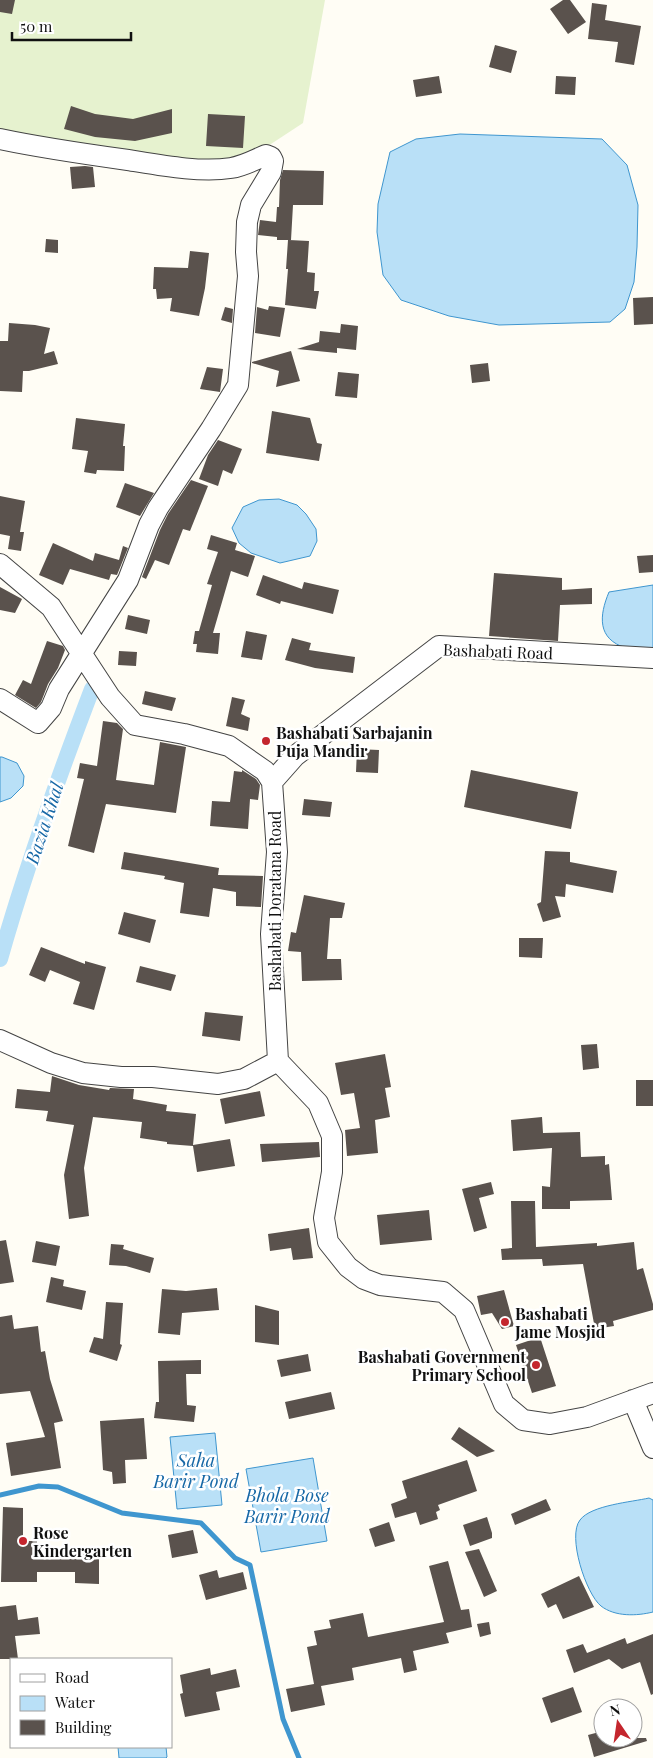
<svg xmlns="http://www.w3.org/2000/svg" width="653" height="1758" viewBox="0 0 653 1758" font-family="'Playfair Display',serif">
  <rect width="100%" height="100%" fill="#fffdf5"/>
  <path fill="#e6f2cf" d="M0 0H325L303 123 271 144 236 158 204 161 0 136Z"/>
  <path fill="#b9e0f7" stroke="#3f96cf" d="M460 134 602 139 627 165 638 205 637 247 634 282 625 309 610 322 499 325 449 316 401 300 383 275 377 232 378 204 390 152 416 139Z
    M279 499 297 505 306 514 316 529 317 541 310 556 280 563 251 553 239 543 232 528 243 507 259 500Z
    M653 585V653C643 653 636 651 626 648 597 639 599 616 609 592Z
    M0 757H2L17 763 24 776 23 786 11 798 0 802Z
    M215 1433 222 1505 177 1509 170 1437Z
    M313 1458 327 1541 261 1552 246 1469Z
    M649 1498 653 1500V1612C637 1616 615 1617 601 1606 586 1594 567 1536 580 1520 591 1505 632 1502 649 1498Z
    M118 1747H166L167 1757 166 1758H119Z"/>
  <g fill="none" stroke-linecap="round" stroke-linejoin="round">
    <path stroke="#3f96cf" stroke-width="5" d="M0 1495 39 1486 58 1487 122 1513 201 1523 235 1558 250 1565 283 1719 299 1758"/>
    <path stroke="#b9e0f7" stroke-width="16" d="M0 959C26 867 58 778 92 689"/>
  </g>
  <path fill="#5a524d" d="M0 0H15L12 14 0 12Z
    M563 0H570L586 22 568 34 550 9Z
    M592 3 607 5 605 20 641 26 634 65 615 62 618 42 588 39Z
    M495 45 517 51 511 73 489 67Z
    M439 76 442 93 416 97 413 80Z
    M556 76 576 77 575 95 555 94Z
    M71 106 95 114 133 119 172 109V133L135 141 95 137 64 129Z
    M208 114 245 116 243 148 206 146Z
    M85 166 93 167 95 187 72 189 70 167Z
    M283 170 324 171 323 205H293L291 240H289L309 241 307 272 315 273 314 291H319L316 309 285 305 288 269H286L288 240H277V237L258 235 260 220 276 222 277 207H279L280 180Z
    M46 239 58 240V253L45 252Z
    M190 251 209 253 205 288 199 316 170 311 172 298 157 299 156 289H153L154 267 188 268Z
    M653 297V324L634 325 633 298Z
    M269 306 285 308 280 337 255 333 257 307 268 310Z
    M225 307 233 309 232 323 221 320Z
    M9 323 35 325 50 328 44 354 54 351 58 364 29 371H23L22 392 0 391V341H8Z
    M341 324 358 326 356 350 337 348V353L297 349 319 342 320 331 340 333Z
    M291 351 300 381 276 387 279 371 252 363V362Z
    M488 363 490 381 472 383 470 365Z
    M207 367 223 369 220 392 200 389Z
    M338 372 359 374 357 398 335 396Z
    M272 411 310 418 317 443 322 444 319 461 266 453Z
    M76 418 125 424 123 446H125L124 471 97 470 96 474 84 472 88 451 72 449Z
    M218 440 242 449 232 474 223 470 218 486 199 479 208 455Z
    M191 480 208 486 190 531 183 529 169 565 155 560 146 579 142 577 160 530 168 514Z
    M125 483 154 493 140 516 116 507Z
    M0 496 25 501 20 532H24L21 551 8 549 10 536 0 534Z
    M211 535 237 543 235 550 255 556 248 577 231 571 213 633H220L218 654 196 652 197 644H193L195 631H199L212 585 207 584 218 552 207 549Z
    M53 543 93 561 95 553 119 560 123 546 128 548 117 575 111 574 109 580 70 569 63 585 39 575Z
    M653 555V572L639 573 637 556Z
    M494 573 562 578V590L592 588V604L560 605 558 641 489 636Z
    M263 575 302 589 304 582 339 590 333 614 281 601 280 604 256 595Z
    M0 587 22 599 15 613 0 610Z
    M128 615 150 620 147 634 125 629Z
    M246 631 267 635 262 660 241 657Z
    M292 638 311 643 309 650 355 657 353 673 315 668 285 660Z
    M47 641 63 646 65 650 58 668 48 684 41 702 36 708 15 695 23 680 31 684Z
    M119 651 137 652 136 666 118 665Z
    M145 691 176 698 172 711 142 704Z
    M232 697 245 700 241 714 250 718 248 731 226 726Z
    M103 721 117 723 123 729 116 780 154 785 160 742 186 747 176 813 106 804 94 853 68 846 84 779 77 778 80 763 97 766Z
    M357 749 379 750 378 773 356 772Z
    M242 770 256 779 260 785 258 800 250 799 248 829 210 826 212 801 230 802 234 771 242 772Z
    M471 770 578 792 571 829 464 807Z
    M304 799 332 802 330 817 302 815Z
    M545 851 570 852V862L617 871 613 893 566 884 565 897 555 896 561 917 543 922 537 904 541 902Z
    M124 852 219 868 218 875 263 876 261 907 236 906V892L213 888 209 917 180 913 184 883 164 879 165 876 121 869Z
    M304 895 345 903 342 918H330L327 959H341L342 980 302 981 301 952 288 951 291 932 296 933Z
    M124 912 156 920 150 943 118 934Z
    M519 938H543L542 958 519 957Z
    M41 947 85 964V961L106 967 94 1010 73 1004 80 982 50 970 45 982 29 975Z
    M140 966 176 975 171 991 136 982Z
    M205 1012 243 1016 240 1041 202 1036Z
    M597 1044 599 1068 583 1070 581 1045Z
    M385 1054 391 1087 385 1088 390 1117 375 1120 378 1153 347 1156 345 1130 360 1128 354 1093 341 1095 335 1063Z
    M52 1076 79 1085 109 1090 110 1088 134 1089 133 1099 167 1105 166 1111 196 1114 193 1145 230 1139 235 1166 197 1172 193 1146 167 1144V1142L140 1138 142 1122 93 1117 84 1168 89 1216 69 1219 64 1175 74 1125 46 1121 48 1111 15 1108 17 1089 50 1092Z
    M636 1080H653V1106H636Z
    M260 1091 265 1116 225 1124 220 1099Z
    M542 1117 543 1133 580 1132 581 1157 605 1156V1165L609 1164 612 1200 570 1201V1209H542V1186L550 1187 552 1148 513 1151 511 1120Z
    M319 1142 320 1157 262 1162 260 1144Z
    M491 1182 494 1194 479 1198 487 1228 474 1232 462 1189Z
    M511 1201H535L536 1247 597 1243V1246L634 1242 637 1270 643 1268 653 1304V1310L613 1321 614 1326 595 1329 583 1264 543 1266 542 1259 502 1260 501 1249 512 1248Z
    M429 1210 432 1240 380 1245 377 1215Z
    M309 1228 313 1258 293 1260 291 1248 270 1251 268 1234Z
    M6 1240 14 1282 0 1284V1241Z
    M36 1241 60 1246 56 1266 32 1262Z
    M111 1244 124 1245 123 1249 154 1258 150 1273 126 1266 109 1265Z
    M51 1277 64 1280 63 1286 86 1291 82 1310 46 1302Z
    M217 1288 219 1310 182 1313 180 1335 158 1333 162 1289 186 1291Z
    M504 1290 514 1326 502 1329 492 1313 481 1315 477 1296Z
    M106 1302 123 1303 120 1344 122 1345 117 1361 89 1352 94 1337 103 1339 105 1315H107H105Z
    M255 1305 279 1311V1345L255 1342Z
    M12 1315 14 1329 38 1326 41 1352 45 1351 50 1379 63 1421 54 1423 61 1468 11 1476 6 1443 45 1437 30 1391 0 1394V1317Z
    M540 1337 556 1386 532 1393 516 1345Z
    M308 1354 311 1371 281 1377 277 1360Z
    M201 1360V1374H186L187 1405 196 1406 194 1422 154 1418 156 1402H159L158 1361Z
    M331 1392 335 1409 289 1419 285 1402Z
    M144 1418 147 1459 125 1460 126 1483 113 1484 112 1472 103 1470 100 1421Z
    M459 1427 495 1451 477 1457 451 1439Z
    M467 1460 477 1491 438 1505 440 1510 436 1512 438 1519 420 1525 416 1512 395 1518 391 1504 407 1498 402 1481Z
    M546 1499 551 1510 515 1525 511 1514Z
    M3 1507 23 1508V1541H37V1552L99 1551V1584L75 1583V1572H37V1582H1Z
    M487 1517 492 1533V1538L470 1546 463 1525Z
    M389 1522 395 1541 375 1547 369 1529Z
    M193 1530 198 1553 172 1558 168 1535Z
    M479 1549 497 1591 484 1597 465 1552Z
    M448 1561 461 1610 469 1609 472 1627 446 1633 449 1643 413 1651 417 1670 404 1673 401 1658 352 1668 354 1680 321 1686 325 1705 291 1712 286 1689 314 1684 307 1647 317 1645 314 1631 331 1628 329 1620 363 1613 368 1637 444 1622 429 1566Z
    M217 1570 219 1578 243 1572 247 1589 206 1600 199 1575Z
    M579 1576 594 1607 563 1619 556 1604 548 1608 541 1594Z
    M16 1605 18 1620 38 1617 40 1634 15 1636 18 1659H0V1607Z
    M489 1622 491 1634 480 1637 477 1624Z
    M653 1634V1694L651 1695 640 1662 622 1669 609 1659 574 1673 566 1650 583 1644 587 1653 625 1638 627 1644Z
    M210 1668 211 1675 236 1669 240 1687 216 1692 220 1710 185 1717 180 1694 183 1693 180 1675Z
    M573 1687 582 1712 551 1723 542 1698Z
    M603 1731V1738H646L647 1741 594 1757 588 1735Z"/>
  <g fill="none" stroke-linecap="round" stroke-linejoin="round">
    <g stroke="#444" stroke-width="22">
      <path id="minor" d="M0 139C42 148 85 154 128 160 159 165 200 173 231 168 244 166 254 160 266 155L271 157 273 161 271 172 251 205 247 222 246 252 248 276 238 385 211 429 158 508 149 525 128 580 59 689 51 708 38 723 0 699
        M0 564 51 607 110 697 135 725 184 734 229 746 265 771 272 782 277 852 271 934 278 1061
        M272 782 295 756 439 646 653 658
        M0 1040 51 1063 83 1073 121 1077H153L218 1084 244 1079 278 1061
        M278 1061 318 1103 332 1136V1172L324 1218 328 1242 348 1267 364 1279 380 1285 443 1292 464 1310 504 1404 523 1420 550 1424 587 1417 653 1393
        M633 1400 653 1448"/>
    </g>
    <use href="#minor" stroke="#fff" stroke-width="20"/>
  </g>
  <g fill="#c4262e" stroke="#fff" stroke-width="2">
    <circle cx="266" cy="741" r="5"/>
    <circle cx="505" cy="1322" r="5"/>
    <circle cx="536" cy="1365" r="5"/>
    <circle cx="23" cy="1541" r="5"/>
  </g>
  <g text-anchor="middle" dominant-baseline="central" stroke-width="5" stroke-linejoin="round" paint-order="stroke">
    <g font-size="16" fill="#111" stroke="#fff">
      <text transform="translate(498 651) rotate(2)">Bashabati Road</text>
      <text transform="translate(274 901) rotate(-90)">Bashabati Doratana Road</text>
    </g>
    <g font-size="16" font-weight="bold" fill="#111" stroke="#fff" text-anchor="start">
      <text x="276" y="732">Bashabati Sarbajanin<tspan x="276" dy="18">Puja Mandir</tspan></text>
      <text x="515" y="1313">Bashabati<tspan x="515" dy="18">Jame Mosjid</tspan></text>
      <text x="526" y="1356" text-anchor="end">Bashabati Government<tspan x="526" dy="18">Primary School</tspan></text>
      <text x="33" y="1532">Rose<tspan x="33" dy="18">Kindergarten</tspan></text>
    </g>
    <g font-size="18" font-style="italic" fill="#1768a6" stroke="#fff">
      <text transform="translate(44 823) rotate(-72)">Bazia Khal</text>
      <text x="196" y="1460">Saha<tspan x="196" dy="21">Barir Pond</tspan></text>
      <text x="287" y="1495">Bhola Bose<tspan x="287" dy="21">Barir Pond</tspan></text>
    </g>
  </g>
  <rect x="10" y="1658" width="162" height="90" fill="#ffffff" stroke="#a0a0a0"/>
  <rect x="20" y="1674" width="25" height="8" fill="#ffffff" stroke="#a0a0a0"/>
  <text x="55" y="1683" font-size="15" fill="#111111">Road</text>
  <rect x="20" y="1696" width="25" height="15" fill="#b9e0f7" stroke="#a0a0a0"/>
  <text x="55" y="1708" font-size="15" fill="#111111">Water</text>
  <rect x="20" y="1720" width="25" height="15" fill="#5a524d" stroke="#a0a0a0"/>
  <text x="55" y="1733" font-size="15" fill="#111111">Building</text>
  <g transform="translate(618 1723) rotate(347)"><circle r="24" fill="#ffffff" stroke="#a0a0a0"/>
  <path d="M0-4L9 19L0 12L-9 19Z" fill="#c4262e"/>
  <text y="-8" font-size="14" font-weight="bold" text-anchor="middle" fill="#111111">N</text>
  </g>
  <path d="M12 32v8h119v-8" fill="none" stroke="#111111" stroke-width="2.5"/>
  <text x="20" y="32" font-size="15" fill="#111111" stroke="#ffffff" stroke-width="4" paint-order="stroke">50 m</text>
</svg>
